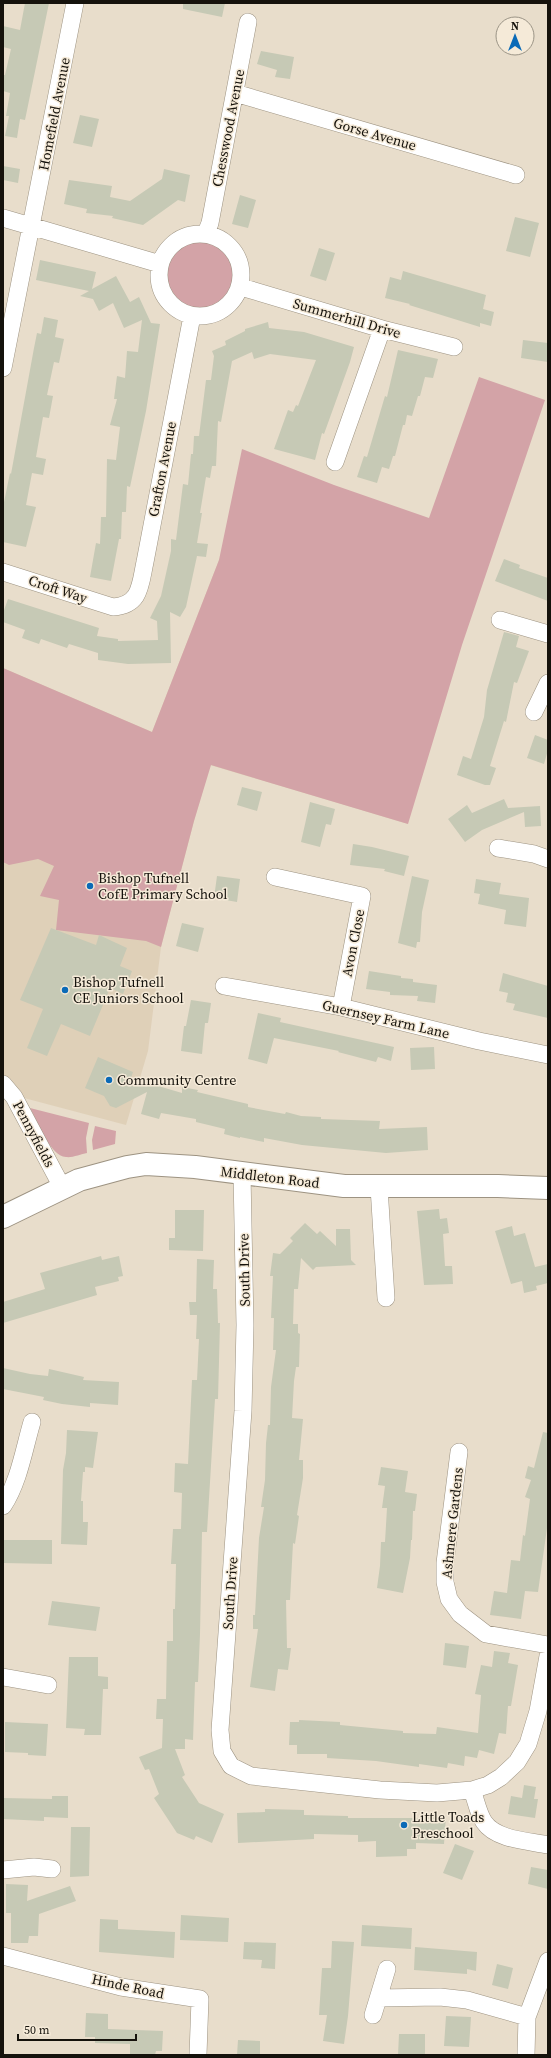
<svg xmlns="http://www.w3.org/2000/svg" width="551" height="2058" viewBox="0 0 551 2058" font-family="'Source Serif 4',serif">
  <rect width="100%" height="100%" fill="#e8ddcb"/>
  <path fill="#dfd0b8" d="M219 560 408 824 210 765 194 821 161 947 148 1051 126 1125 24 1098 12 1081 3 1076V668L152 732Z"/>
  <path fill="#d3a3a7" d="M164 276a36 36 0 1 1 72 0a36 36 0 1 1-72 0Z
    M479 377 545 400 462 645 408 824 211 765 194 821 161 947 146 941 56 930 59 900 40 896 54 866 38 859 9 865 3 862V668L152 732 219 560 242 449 334 485 429 518Z
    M30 1108 89 1123 86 1138 87 1153C81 1154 72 1158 66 1157 50 1156 37 1121 30 1108Z
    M95 1126 116 1131 115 1144 93 1150 92 1140Z"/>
  <path fill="#c6c9b5" d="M25 3H49L25 120 20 119 17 138 5 136 9 116H6L10 93 3 91V75H5L11 49 3 47V26L20 30Z
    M183 3H225L222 17 183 9Z
    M261 51 294 57 290 79 275 77 277 70 257 64Z
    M80 115 99 119 92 147 73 143Z
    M3 166 20 169 18 183 3 180Z
    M164 169 190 175 185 202 178 200 143 225 112 218 113 216 86 213 87 209 64 204 69 180 112 186 110 197 130 201 162 179Z
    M240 195 256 200 248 228 232 224Z
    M515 217 539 223 530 257 506 251Z
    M319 248 335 253 326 281 310 276Z
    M40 260 96 272 92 289 116 276 130 302 139 297 151 323 160 324 146 411 130 487 127 486 126 512H122L121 539H119L111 581 90 577 96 543 100 544 101 517H106L107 459 116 460 120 427 110 425 117 399H114L117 376 125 378 127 351 138 352 142 320 124 328 113 303 99 311 93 299 80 296 89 291 36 280Z
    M403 271 486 295 483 309 494 312 491 326 480 323V327L409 305 410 304 385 298 390 277 401 280Z
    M44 317 58 320 55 337 64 339 59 363 54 362 47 395 53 396 49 418 43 417 36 457 46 459 43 475 32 473 26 505 36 507 26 547 3 542V507L10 473 11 474 34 348 37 333 41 334Z
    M268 322 269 328 304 332 354 347 350 362 324 434 322 433 315 460 274 449 288 410 293 412 296 405 298 406 316 360 270 354 254 359 252 352 232 361 221 422 218 421 216 466H212L210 478 206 477 200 513H202L197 543 208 544 206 557 197 556 186 607 180 617 170 612 171 663 128 664 98 660V653L69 644 67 648 41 639 39 644 22 638 25 630 3 622V613L8 599 99 628 97 636 118 639V641L158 640 157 621 150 618 161 596 171 551V539L176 540 183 484 188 485 191 454H193L194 436H199L206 380H211L214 356 212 351 226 345 225 341 245 331V329Z
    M523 340 548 343V362L521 358Z
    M398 350 438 359 433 378 425 377 420 396H418L412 416 407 415 405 425H403L395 456H393L389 469 382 467 377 483 357 477 364 456 367 457 385 396 387 397Z
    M504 559 520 565 519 568 548 578V601L495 581Z
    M504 632 519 636 516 647 529 651 517 683 514 682 506 722 504 721 490 766 496 768 490 785H485L457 775 463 756 471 759 484 717 487 690Z
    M535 735 548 740V750L544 764 527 758Z
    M242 787 262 792 257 811 237 805Z
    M504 799 508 808 540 806 541 826 525 827 524 812 482 830 465 842 448 819 467 805 472 813Z
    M310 802 335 809 331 825 326 824 320 847 301 842Z
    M353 844 372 847 409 856 404 876 384 871 385 869 350 865Z
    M217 876 240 879 237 902 214 898Z
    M412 876 429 880 422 912 420 942H417L416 948 398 943Z
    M476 879 501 883 499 894 529 898 526 927 504 924 506 910 478 904 480 894 474 893Z
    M182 923 204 928 198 952 176 946Z
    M51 928 96 945 99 935 127 948 120 966 132 971 123 994 110 988 90 1036 61 1024 47 1056 27 1048 43 1009 20 1000Z
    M369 971 401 976V978L413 979V982L437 985 435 1003 417 1001 418 996 390 995V992L366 989Z
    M503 973 548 986V1018L513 1010 515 1004 506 1002 508 993 499 991Z
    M191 1000 211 1003 208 1023H205L202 1054 181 1051 184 1026H186Z
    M258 1013 281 1018 280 1022 394 1047 391 1061 378 1057 376 1062 338 1052 339 1051 274 1038 267 1064 248 1059Z
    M434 1047 435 1069 411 1070 410 1048Z
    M98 1057 133 1072 131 1078 182 1093V1087L198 1090 197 1092 248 1104V1107L285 1114 286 1112 301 1116 321 1117V1119L380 1121 379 1129 427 1127 428 1150 386 1153 302 1145 264 1138V1142L240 1137V1138L224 1134 225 1129 196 1122V1119L161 1113 159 1119 141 1114 147 1092 116 1108 110 1106 104 1096 85 1088Z
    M439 1209 440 1219 447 1218 449 1233 443 1234 445 1266H452L453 1284 424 1285 417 1211Z
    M175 1210H204L203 1251 169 1250V1238H175Z
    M305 1223 317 1234 320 1231 336 1246V1229H350L351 1260 356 1265 316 1267 313 1270 301 1258 298 1289H294L293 1324H298V1333L300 1334 299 1367H296L294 1381 292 1418 303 1419 299 1460H303V1478L297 1515 299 1516 295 1544 293 1543 290 1600H286L287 1648H291L288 1670 278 1669 275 1691 250 1687 258 1629H253V1615H255L259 1538 264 1507H261L265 1480 266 1443 268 1425H270L271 1387 276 1350H273L274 1318H271L273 1276H270L273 1253 280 1254 293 1241 290 1238Z
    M512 1226 514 1236 525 1233 535 1267 548 1264V1283L536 1286 537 1290 524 1293 522 1281 511 1284 495 1231Z
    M101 1256 102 1260 119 1256 123 1276 118 1277 119 1281 95 1287 97 1295 3 1323V1302L45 1289 40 1273Z
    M197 1259 214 1260 213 1289H217L218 1323H220L218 1399H215L207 1532H202L200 1634 198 1682H195L193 1740 185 1739V1749H175L185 1775 182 1777 199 1803 224 1814 212 1843 196 1836 194 1840 177 1833 154 1798 159 1794 149 1769 145 1770 139 1757 162 1748 163 1719H156L157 1699H166L167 1641H173V1609H175L176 1564H171L173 1529H181L182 1493 174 1492 175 1463 188 1464 192 1380H197L199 1339H196L197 1315H190L189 1302H196Z
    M3 1368 30 1374 48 1376 49 1369 84 1377 83 1380 119 1382 118 1405 90 1403V1407L62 1404 43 1400 44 1397 3 1389Z
    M67 1430 98 1432 93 1468 85 1467V1472H83L81 1501H83V1522H88L87 1545 61 1544 63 1470 66 1453Z
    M543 1432 548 1433V1521L538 1592 525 1591 521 1619 490 1615 494 1591 507 1593 511 1560 520 1561 523 1535 525 1536 530 1499 525 1497 531 1480 525 1478 528 1466 534 1468Z
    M381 1467 408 1471 405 1492 417 1494 415 1511H413L412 1540H411L410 1558 403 1593 377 1588 380 1566 381 1542H385L387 1508H382L385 1486 378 1485Z
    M3 1540H52V1564L3 1563Z
    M52 1601 100 1607 96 1631 48 1625Z
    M445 1643 469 1646 466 1668 443 1665Z
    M494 1651 510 1653 508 1663 518 1665 511 1706H508L506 1734 499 1733 494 1754 479 1750 477 1758 465 1756 464 1766 448 1763 447 1768 419 1764V1767L376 1761 327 1758V1754H297V1745H289L290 1722H299V1720L340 1722V1725L403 1731V1733L436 1734 437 1727 478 1733 481 1695 475 1694 481 1665 492 1667Z
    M69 1657H98V1676L108 1677V1689H103L101 1735H84L85 1729 66 1728Z
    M5 1722 48 1724 46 1756 28 1755V1753L5 1752Z
    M524 1785 536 1787 534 1799H538L535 1818 508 1814 511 1796 522 1798Z
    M52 1796H68V1818L44 1817V1821L3 1819V1798L52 1799Z
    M265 1809 304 1810V1815L348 1816V1818H428V1815L446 1816 444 1844 416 1843V1849H407V1856L376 1857V1841L358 1842V1835L314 1834V1839L238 1843 237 1813 265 1812Z
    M71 1827H90L89 1876 70 1877Z
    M455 1844 474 1851 462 1880 443 1873Z
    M531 1867 548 1870V1889L528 1884Z
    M6 1884 28 1885 27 1901 70 1886 76 1901 39 1914 38 1936H29L28 1943H11V1913H6Z
    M181 1915 229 1918 228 1942 180 1940Z
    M100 1919 118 1920V1929L175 1932 174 1958 99 1952Z
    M362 1925 412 1928 411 1949 361 1946Z
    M332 1941 354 1942 348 2016 344 2044 323 2041 327 2015H319L322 1968H331Z
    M244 1942 276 1943 275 1969 261 1968 262 1960 243 1959Z
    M415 1947 477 1952 476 1971 467 1969V1974L414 1970Z
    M497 1964 513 1968 508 1989 492 1985Z
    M86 2013 108 2014V2029L163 2031 162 2051H156L155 2055 130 2054V2044L95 2043V2037H85Z
    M446 2016 471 2017 469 2047 444 2046Z
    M399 2034H425V2055H398Z
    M238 2040 260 2041V2055H237Z"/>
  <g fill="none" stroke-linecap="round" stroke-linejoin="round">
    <g stroke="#9d9382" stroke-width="18">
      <path id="minor" d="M235 93 516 175
        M3 218 160 264
        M206 233 210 223 248 22
        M159 275a41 41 0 1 1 82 0a41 41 0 1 1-82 0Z
        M241 287 382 329 454 347
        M3 368 75 3
        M335 462 382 329
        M3 572 113 607C141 605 140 585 145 562L192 316
        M500 620 548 634
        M534 712 548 683
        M498 848 534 854 548 859
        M275 877 362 896 341 1007
        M224 986 341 1007 479 1041 548 1055
        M3 1084 14 1097 62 1187
        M242 1174 245 1325 243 1411 220 1730 222 1751 231 1766 251 1776 380 1790 437 1793 472 1790 488 1785 501 1777 517 1762 528 1744 538 1711 548 1656
        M379 1187 386 1298
        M459 1452 445 1563V1582L449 1599 460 1614 486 1634 548 1645
        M3 1506C19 1482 24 1449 32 1422
        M3 1677 48 1685
        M472 1790C476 1800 478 1813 484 1822 496 1840 529 1841 548 1845
        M3 1870 34 1867 52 1869
        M3 1956 121 1987 200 1999 198 2055
        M379 1998 440 1997 467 2000 527 2017
        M373 2015 387 1969
        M526 2055 527 2017 548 1961"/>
    </g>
    <g stroke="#9d9382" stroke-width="24">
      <path id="secondary" d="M3 1217 79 1180 127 1167 146 1164 195 1167 344 1186H498L548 1188"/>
    </g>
    <use href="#minor" stroke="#fff" stroke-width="17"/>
    <use href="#secondary" stroke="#fff" stroke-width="22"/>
  </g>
  <g fill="#0a6ab7" stroke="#f5ead8" stroke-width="1.5">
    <circle cx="90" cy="886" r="4"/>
    <circle cx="65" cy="990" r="4"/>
    <circle cx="109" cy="1080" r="4"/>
    <circle cx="404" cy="1825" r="4"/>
  </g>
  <g text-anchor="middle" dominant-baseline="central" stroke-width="3" stroke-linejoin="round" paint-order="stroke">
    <g font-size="14" fill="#15120c" stroke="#f5ead8">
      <text transform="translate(54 114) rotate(-79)">Homefield Avenue</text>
      <text transform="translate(228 128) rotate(-79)">Chesswood Avenue</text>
      <text transform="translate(375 134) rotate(16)">Gorse Avenue</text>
      <text transform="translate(347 318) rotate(16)">Summerhill Drive</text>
      <text transform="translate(162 469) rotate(-79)">Grafton Avenue</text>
      <text transform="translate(58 589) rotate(18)">Croft Way</text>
      <text transform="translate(353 943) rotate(-79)">Avon Close</text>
      <text transform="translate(386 1019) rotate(13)">Guernsey Farm Lane</text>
      <text transform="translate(34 1134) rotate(62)">Pennyfields</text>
      <text transform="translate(270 1177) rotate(7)">Middleton Road</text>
      <text transform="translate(244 1270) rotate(-91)">South Drive</text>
      <text transform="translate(452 1523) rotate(-84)">Ashmere Gardens</text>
      <text transform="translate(230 1593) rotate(-86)">South Drive</text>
      <text transform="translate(128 1986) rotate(12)">Hinde Road</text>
    </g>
    <g font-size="14" fill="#15120c" stroke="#f5ead8" text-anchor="start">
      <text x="98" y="878">Bishop Tufnell<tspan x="98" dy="16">CofE Primary School</tspan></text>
      <text x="73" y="982">Bishop Tufnell<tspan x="73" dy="16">CE Juniors School</tspan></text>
      <text x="117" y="1080">Community Centre</text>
      <text x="412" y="1817">Little Toads<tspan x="412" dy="16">Preschool</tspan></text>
    </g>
  </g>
  <rect width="551" height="2058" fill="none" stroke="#15120c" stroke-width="8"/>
  <g transform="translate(515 36)"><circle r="19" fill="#f5ead8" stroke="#9b9486"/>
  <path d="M0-3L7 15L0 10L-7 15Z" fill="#0a6ab7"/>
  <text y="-6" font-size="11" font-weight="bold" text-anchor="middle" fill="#15120c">N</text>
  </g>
  <path d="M18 2034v6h118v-6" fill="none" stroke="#15120c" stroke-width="2"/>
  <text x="24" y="2034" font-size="12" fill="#15120c" stroke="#f5ead8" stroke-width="3" paint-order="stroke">50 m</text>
</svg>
